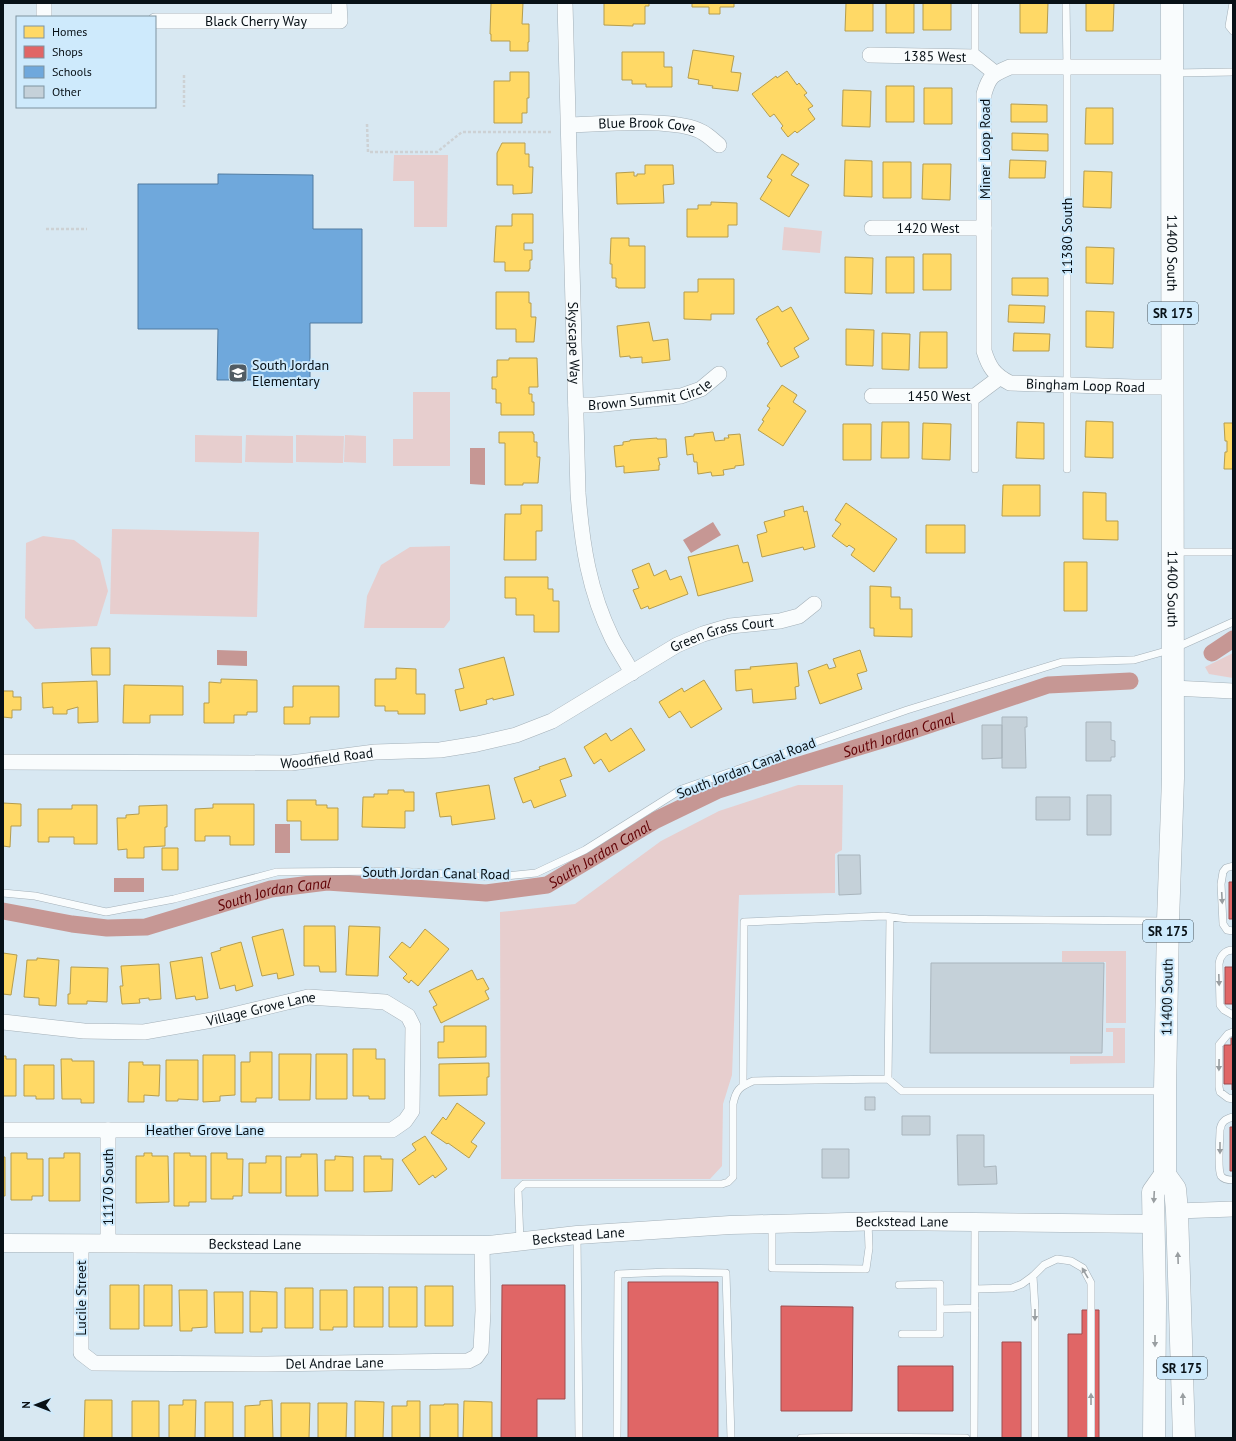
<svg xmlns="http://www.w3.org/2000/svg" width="1236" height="1441" viewBox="0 0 1236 1441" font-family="'PT Sans',sans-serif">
  <rect width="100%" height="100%" fill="#d8e8f2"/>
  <path fill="#e7cece" d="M394 155H448L447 227H414V181H393Z
    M784 227 822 231 820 253 782 250Z
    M413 392H450V466H393V439H413Z
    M195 435 242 436V463L195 462Z
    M246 435 293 436V463L245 462Z
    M296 435 344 436 343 463 296 462Z
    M345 435 366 436V463L344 462Z
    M112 529 259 532 257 617 110 614Z
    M43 536 74 540 100 559 108 591 97 626 35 629 25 618 26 543Z
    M450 546V620L444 628H364L367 596 381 565 410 547Z
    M1233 653V678L1209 674 1205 667Z
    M798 785H843L842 850 835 854V893L739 895 732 1075 723 1104 722 1166 710 1179H501L500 912 575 904 661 841 719 811Z
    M1062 951H1126V1023H1106V962H1062Z
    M1106 1028H1125V1063L1070 1064V1056H1113V1032H1106Z"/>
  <path fill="#c69794" d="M470 448H485V485L470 484Z
    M713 522 721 535 691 553 683 540Z
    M217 650 247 651V666L217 665Z
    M275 824H290V853H275Z
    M114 878H144V892H114Z"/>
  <path fill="#ffd966" stroke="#b59d4e" d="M491 3H523L522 24H529V42H528V51H510V41H491V34H490Z
    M604 3H649V6H645V24H633V26L604 25Z
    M692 3H734V7H720V14H709V7H692Z
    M846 3H873V31H845Z
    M886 3H914V33H886Z
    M923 3H951V30H923Z
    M1020 3H1048L1047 33H1020Z
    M1086 3H1114L1113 31H1086Z
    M693 50 734 56 731 72 741 73 738 91 712 88 713 86 698 84 699 80 688 78Z
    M622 52H664V67H672V87H646V84H632V80H622Z
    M787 71 797 85 799 83 807 93 804 95 813 106 808 109 815 119 797 133 795 131 788 137 781 128 783 126 774 114 770 117 752 94 776 76 777 78Z
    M510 72H529V98H527V113H522V123H494V81H510Z
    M886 86H914V122H886Z
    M924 88H952V124H924Z
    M843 90 871 91 870 127 842 126Z
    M1011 104 1047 105V122H1011Z
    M1086 108H1113V144H1085Z
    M1012 133 1048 134V151L1012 150Z
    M502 143H525V154H529V167H533L532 193 513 194V185H497V153Z
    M782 154 799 164 791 175 809 185 789 217 760 199 772 180 767 177Z
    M845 160 872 161V197L844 196Z
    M1010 160 1046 161 1045 178H1009Z
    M883 162H911V198H883Z
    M923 164H951L950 200 922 199Z
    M645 165H673L674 184 663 185 664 203 617 204 616 173 634 172V176H637V174H645Z
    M1084 171 1112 172 1111 208 1083 207Z
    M711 202 737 203V225H728V237H687V209H698V205H711Z
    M512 214H533V243H524V250H532V260H530V269H529V271H505V262H494L496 226H512Z
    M611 238H629V246H645V288H618V287H616V278H612V264H610Z
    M1086 247 1114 248 1113 284 1086 283Z
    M923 254H951V290H923Z
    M845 257 873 258 872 294 845 293Z
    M886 257H914V293H886Z
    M1012 278H1048V296L1012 295Z
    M698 279H734V314H711V320L684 319V292H698Z
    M496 292H529V303H531V317H536L534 342H516V329H496Z
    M1009 305 1045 306 1044 323 1008 322Z
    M778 306 782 312 791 307 809 339 794 348 799 357 781 367 767 343 769 342 756 319 758 318V317Z
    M1086 311 1114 312 1113 348 1086 347Z
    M649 322 653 341 668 339 670 360 642 363V357L630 358V356L620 357 617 326Z
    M846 329 874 330 873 366 846 365Z
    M920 332H947V368H919Z
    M882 333 910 334 909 370 882 369Z
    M1014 333 1050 334 1049 351H1013Z
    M509 358H537L538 387H529V394H532V402H534V415H501V403H496V389H492V377H497V360H509Z
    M782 385 797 395 793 402 806 411 783 446 758 430 764 421 762 420 770 408 767 406Z
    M1086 421 1113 422V458L1085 457Z
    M882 422H909V458H881Z
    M1017 422 1044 423V459L1016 458Z
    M923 423 951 424 950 460 922 459Z
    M1224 423H1233V469H1224L1225 452H1227V441H1225Z
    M843 424H871V460H843Z
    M499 432H533V434H534V442H537V457H540L538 483H523V485H505V443H499Z
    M713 432 715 441 725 440 724 438H729L728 435 740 434 744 465 735 466V468L723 470 724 475 712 476 711 472 698 474 697 462H694L693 454 687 455 685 437 694 436V434Z
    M657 438V439H666L667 457 658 458 660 465H659V470L624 473V466L616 467 614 446 623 445V442L630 441V440Z
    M1003 485H1040V516H1002Z
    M1083 492 1106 493V521H1118V540L1083 539Z
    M846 503 897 539 874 572 851 555 855 549 849 545 847 547 832 536 841 524 835 520Z
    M521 505H542V531H536V560H504L505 514H521Z
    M803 506 804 512 807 511 815 547 804 550 803 547 762 557 757 535 767 532 764 522 785 516 784 511Z
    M926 525H965V553H926Z
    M738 545 743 563 748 562 753 581 698 596 688 557Z
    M1064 562H1087V611H1064Z
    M649 563 654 576 666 570 670 580 681 576 688 594 649 609 648 606 641 609 633 590 639 588 632 570Z
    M505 577H548V589H553V601H559V632H534V615H516V598H505Z
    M870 586 891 587V597H900V609H912V637L874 636V628H870Z
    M91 648H110V675H92Z
    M860 650 867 671 857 674 862 689 820 704 808 671 827 664 829 669 836 667 833 659Z
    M504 657 514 695 493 700V698L486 700 487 704 460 711 455 690 464 688 459 669Z
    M797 663 799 686 795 687 796 699 753 703 752 689 736 691 735 670 751 669 750 667Z
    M396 668 416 669V694H425V714H398V711H385V706H375V679H396Z
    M221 679 257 680V712H247V715H234V723H204V703H209V682L221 683Z
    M704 680 722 709 691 728 680 711 669 718 659 702 682 688 684 692Z
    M97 681 98 722 78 723V707L67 710V714H53V707L43 708 42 683Z
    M124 685 183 686V715H150V723H123Z
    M293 686H339V717H310V724H284V707H293Z
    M3 691H13V697H21V710H12V718L3 717Z
    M631 728 645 750 609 772 601 759 594 764 584 747 606 733 611 741Z
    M565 758 572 776 560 780 566 796 534 808 531 800 523 803 514 778 540 769 539 767Z
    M489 785 495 819 452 825 451 816 440 817 436 793Z
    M388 790H404V792H414V811H405V828L362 827 363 797H374V794H388Z
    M287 800H316V805H327V808H338V840H301V821H287Z
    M3 803 21 804V826H11L10 847 3 846Z
    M213 804H254V845H230V836H205V841H195V809L213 808Z
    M72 805H97V844H74V837H49V842H38V809H72Z
    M167 805V827H165V846L144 847V858H127V849L118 850 117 818H126V815L139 814V806Z
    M162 848H178V870H162Z
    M304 926H335L336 972H320L319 966H304Z
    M349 926 380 927 378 976 346 975Z
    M283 929 294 975 278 979 277 973 262 976 252 937Z
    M425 929 449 949 418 986 411 980 409 983 403 978 407 974 389 957 402 942 410 948Z
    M241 942 253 986 236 991 235 985 220 989 211 953 221 950 220 948Z
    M3 953 17 955 11 995 3 994Z
    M202 957 208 998 196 1000 195 996 176 999 170 962Z
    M37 958 59 960 56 1006 39 1005V998L24 997 27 960H37Z
    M159 964 161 999 149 1000V998L139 999 140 1003 122 1004 120 986H123L121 966Z
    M71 967 108 968 107 1002 87 1001V1004H68V994H70Z
    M472 970 477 980 483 978 489 989 485 991 489 999 441 1023 433 1007 437 1005 429 991Z
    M444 1026H486V1057L438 1058V1042H444Z
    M353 1049H376V1059H385V1099H369V1096H353Z
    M250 1052H272V1098H256V1102H241V1062H250Z
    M279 1054H311L310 1100H279Z
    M316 1054H347V1099H316Z
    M203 1055H235V1095L220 1096V1101L203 1102Z
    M3 1056H6V1059H16V1096H3Z
    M61 1059H72V1061H94V1103H81V1099H62Z
    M166 1060H198V1100L178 1099V1101H166Z
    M129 1062H143V1065H160L159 1096 144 1095V1102H128Z
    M489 1063V1077H487V1095L439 1096V1064Z
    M24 1065H54V1099H36V1096H24Z
    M457 1103 485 1123 471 1142 477 1146 469 1158 448 1143 447 1144 431 1133 443 1117 446 1120Z
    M425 1136 447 1169 435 1178 433 1175 419 1185 402 1160 416 1150 412 1144Z
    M11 1153H27V1159H43V1196H32V1200H11Z
    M64 1153H80V1201H49V1158H64Z
    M144 1153H152V1156H168L169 1202 136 1203V1156H144Z
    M174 1153H190V1156H206V1202H189V1206H174Z
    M211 1153H227V1159H243L242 1196H233V1199H211Z
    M301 1154H317L318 1196H286V1157H301Z
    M266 1156H281V1193H249V1163H266Z
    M335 1156 353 1157V1191H325V1160H335Z
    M364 1156H381V1159H393L392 1191 364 1192Z
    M3 1157H5V1196H3Z
    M110 1285H139V1329H110Z
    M144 1285H172V1326H144Z
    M425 1286H453V1326H425Z
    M354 1287H383V1327H354Z
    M389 1287H417V1327H389Z
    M285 1288H313V1328H285Z
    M179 1290H207V1327L192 1328V1331H180Z
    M320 1290H347V1327H333V1330H320Z
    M250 1291 277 1292V1328H262V1332H250Z
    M214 1292H243V1333H215Z
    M85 1400H112V1438H84Z
    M183 1400H196L195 1438H169V1405H183Z
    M272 1400 273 1438H245V1406L260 1405V1401Z
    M132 1401H159V1438H132Z
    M355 1401 384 1402 383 1438H355Z
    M407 1401H420V1438H392V1406H407Z
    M464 1401 492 1402V1438H463Z
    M205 1402H233V1438H205Z
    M281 1403H310L309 1438H281Z
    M318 1403H347L346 1438H318Z
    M444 1404H458V1438H430V1405H444Z"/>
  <path fill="#e06666" stroke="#9f4c4e" d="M1229 882H1233V919H1229Z
    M1225 967H1233V1011V1004H1225Z
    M1231 1038H1233V1090H1232V1084H1224V1045H1231Z
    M1230 1127H1233V1171H1230Z
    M628 1282H718V1438H628Z
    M502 1285H565V1399H537V1438H501Z
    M781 1306 853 1307 852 1411H781Z
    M1082 1310H1099V1438H1068V1334H1082Z
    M1002 1342H1021V1438H1002Z
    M898 1366H953V1411H898Z"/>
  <path fill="#6fa8dc" stroke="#507ba1" d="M218 174 313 175V229H362V323H310V380H217L218 329H138V184H218Z"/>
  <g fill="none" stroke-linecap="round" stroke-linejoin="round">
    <g stroke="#c69794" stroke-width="17">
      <path d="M1212 653 1233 639"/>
      <path id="s1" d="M3 911 72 924 107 928 146 927 271 889 327 882 486 893 547 885 656 820 718 790 911 731 1048 685 1130 681"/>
    </g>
  </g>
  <path fill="#c5d1d9" stroke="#a9b5bd" d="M1002 717H1027V727H1025L1026 768H1002Z
    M1086 722H1111V740L1115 741V757H1111V761H1086Z
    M982 725H1002V758L982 759Z
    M1087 795H1111V835H1087Z
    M1036 797H1070V820H1036Z
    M838 855H860L861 894 839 895Z
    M931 963H1104L1102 1053H930Z
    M865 1097H875V1110H865Z
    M902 1116H930V1135H902Z
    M957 1135H984V1167L996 1166 997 1184 958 1185Z
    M822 1149H849V1178H822Z"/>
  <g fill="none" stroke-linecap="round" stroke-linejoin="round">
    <g stroke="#a4b0b8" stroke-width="8">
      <path id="service" d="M975 3V57
        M1066 3 1067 67V469
        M1233 3 1229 26 1233 31
        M1175 73 1233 72
        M975 469V396
        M1175 552H1233
        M1233 866 1226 868 1223 872 1221 884 1223 924 1227 930 1233 931
        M3 893 35 896 106 912 174 899 277 872 395 871 496 877 536 873 585 850 682 789 907 710 1062 662 1134 660 1173 649 1233 622
        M1233 950C1225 950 1220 956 1219 964L1220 1005 1224 1010 1233 1015
        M1233 1032 1228 1034 1219 1045V1087L1220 1092 1228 1098 1233 1099
        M888 1079 890 917
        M743 1085 744 922 884 916 908 919 1166 921
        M1233 1117C1225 1119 1221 1122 1220 1130 1220 1139 1217 1169 1221 1176 1224 1180 1229 1180 1233 1180
        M772 1224V1268L866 1269 869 1248 868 1222
        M577 1236 579 1438
        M520 1241 518 1190 524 1184H722L728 1182 733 1177V1104C736 1090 739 1087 753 1081L888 1079 902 1091H1162
        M1033 1276 1035 1309V1438
        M899 1285 940 1284V1309
        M975 1289 1012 1288 1022 1284 1033 1276 1044 1265 1057 1259 1071 1261 1083 1268 1091 1283V1438
        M902 1334H940V1309L975 1308
        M849 1437 966 1438
        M617 1438 618 1274 669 1272 726 1273 731 1438
        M801 1438 849 1437V1438
        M974 1438 975 1222"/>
    </g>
    <g stroke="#a4b0b8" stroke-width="16">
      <g id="minor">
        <path id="s2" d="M565 3 578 493C582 545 589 591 612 638 618 650 626 661 632 673"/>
        <path d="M44 17V3"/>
        <path id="s3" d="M155 21H340L339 3"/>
        <path id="s4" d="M870 55 975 57 995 73"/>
        <path id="s5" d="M1172 67H1010C993 74 989 76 984 94V351C989 367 994 375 1010 383L1134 387H1173"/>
        <path id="s6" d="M569 125C600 124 677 117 702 132 708 135 714 141 719 145"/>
        <path id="s7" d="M872 228H984"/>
        <path id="s8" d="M872 396H975L999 378"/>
        <path id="s9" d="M576 405H595L681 396 701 389 719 374"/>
        <path d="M1173 688 1233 691"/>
        <path id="s10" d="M3 762 291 763 375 752 440 750 477 744 516 735 552 721 677 645 703 634 730 626 780 621 799 616 814 604"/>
        <path id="s11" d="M3 1022 84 1031 144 1032 212 1020 308 997 385 1002 408 1016 413 1026 412 1111 405 1121 392 1130H3"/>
        <path d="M108 1130V1244"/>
        <path d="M1177 1211 1233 1209"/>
        <path id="s12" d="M81 1244V1353L94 1363 267 1364 468 1361 476 1357 481 1350 483 1311 482 1245"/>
      </g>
    </g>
    <g stroke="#a4b0b8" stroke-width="19">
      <g id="tertiary">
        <path id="s13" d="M3 1243 489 1245 577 1235 730 1225 885 1221 1154 1224"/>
      </g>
    </g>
    <g stroke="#a4b0b8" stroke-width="23">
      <g id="primary">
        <path id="s14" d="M1172 3 1173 778 1168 921 1165 1091V1175L1175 1189 1177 1211 1184 1438"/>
        <path d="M1154 1438 1155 1302 1153 1192 1165 1175"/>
      </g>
    </g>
    <path stroke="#cdd1d4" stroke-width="2.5" stroke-dasharray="3 2" stroke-linecap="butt" d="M184 75V107
      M367 124 368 152H437L462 132H552
      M46 229H87"/>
    <use href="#service" stroke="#f9fcfd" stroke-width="7"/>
    <use href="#minor" stroke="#f9fcfd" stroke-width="15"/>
    <use href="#tertiary" stroke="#f9fcfd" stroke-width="18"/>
    <use href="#primary" stroke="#f9fcfd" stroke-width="22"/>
  </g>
  <defs><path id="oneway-solid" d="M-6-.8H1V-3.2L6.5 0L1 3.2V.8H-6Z"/></defs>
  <g fill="#999ea1">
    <use href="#oneway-solid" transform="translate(1222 898) rotate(87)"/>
    <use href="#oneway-solid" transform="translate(1219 980) rotate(88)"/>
    <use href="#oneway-solid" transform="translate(1219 1065) rotate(91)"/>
    <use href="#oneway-solid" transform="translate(1220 1148) rotate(90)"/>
    <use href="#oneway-solid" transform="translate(1154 1197) rotate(93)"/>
    <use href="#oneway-solid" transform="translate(1178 1258) rotate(-92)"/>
    <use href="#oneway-solid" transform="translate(1085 1273) rotate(-120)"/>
    <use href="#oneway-solid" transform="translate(1035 1315) rotate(90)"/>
    <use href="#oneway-solid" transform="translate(1155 1341) rotate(90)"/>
    <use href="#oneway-solid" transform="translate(1091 1399) rotate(-90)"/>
    <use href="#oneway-solid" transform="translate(1183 1399) rotate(-92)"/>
  </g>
  <defs>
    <g id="school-square" transform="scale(1)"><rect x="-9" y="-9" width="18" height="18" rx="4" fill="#515c64" stroke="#ceeafc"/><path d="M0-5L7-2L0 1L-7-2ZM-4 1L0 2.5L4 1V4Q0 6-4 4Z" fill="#fff"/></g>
  </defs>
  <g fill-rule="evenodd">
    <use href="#school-square" x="238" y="373"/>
  </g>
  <g text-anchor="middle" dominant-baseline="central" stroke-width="4" stroke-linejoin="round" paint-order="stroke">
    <g fill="#ceeafc" stroke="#43525c" stroke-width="1">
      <rect x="1148" y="302" width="50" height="22" rx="3"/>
      <rect x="1143" y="920" width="50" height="22" rx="3"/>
      <rect x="1157" y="1357" width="50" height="22" rx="3"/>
    </g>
    <g font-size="13" font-weight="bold" fill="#081117">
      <text x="1173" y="313">SR 175</text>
      <text x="1168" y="931">SR 175</text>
      <text x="1182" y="1368">SR 175</text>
    </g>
    <g font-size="14" fill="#081117" stroke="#ceeafc">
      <text stroke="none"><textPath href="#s3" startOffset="101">Black Cherry Way</textPath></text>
      <text stroke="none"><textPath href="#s4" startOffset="65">1385 West</textPath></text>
      <text stroke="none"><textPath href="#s6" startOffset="78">Blue Brook Cove</textPath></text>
      <text transform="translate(985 149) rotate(-90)">Miner Loop Road</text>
      <text stroke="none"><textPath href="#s7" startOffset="56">1420 West</textPath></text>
      <text transform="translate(1067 236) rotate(-90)">11380 South</text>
      <text stroke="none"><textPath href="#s14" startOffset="250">11400 South</textPath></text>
      <text stroke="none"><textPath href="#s2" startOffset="340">Skyscape Way</textPath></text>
      <text stroke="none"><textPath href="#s5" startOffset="577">Bingham Loop Road</textPath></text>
      <text stroke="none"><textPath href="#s9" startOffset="75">Brown Summit Circle</textPath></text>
      <text stroke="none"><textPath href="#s8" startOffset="67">1450 West</textPath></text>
      <text stroke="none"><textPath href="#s14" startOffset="586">11400 South</textPath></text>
      <text stroke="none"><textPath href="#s10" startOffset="747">Green Grass Court</textPath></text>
      <text stroke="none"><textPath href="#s10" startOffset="324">Woodfield Road</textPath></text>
      <text transform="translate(746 768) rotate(-21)">South Jordan Canal Road</text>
      <text transform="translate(436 873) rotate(1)">South Jordan Canal Road</text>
      <text transform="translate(1167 997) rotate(-89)">11400 South</text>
      <text stroke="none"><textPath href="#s11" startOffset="261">Village Grove Lane</textPath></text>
      <text x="205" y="1130">Heather Grove Lane</text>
      <text transform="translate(108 1187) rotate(-90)">11170 South</text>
      <text stroke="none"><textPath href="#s13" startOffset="900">Beckstead Lane</textPath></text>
      <text stroke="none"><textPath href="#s13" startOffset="576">Beckstead Lane</textPath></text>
      <text stroke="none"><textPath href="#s13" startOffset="252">Beckstead Lane</textPath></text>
      <text transform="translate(81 1298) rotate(-90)">Lucile Street</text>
      <text stroke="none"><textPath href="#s12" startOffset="366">Del Andrae Lane</textPath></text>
    </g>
    <g font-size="14" fill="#081117" stroke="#ceeafc" text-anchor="start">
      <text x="252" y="365">South Jordan<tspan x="252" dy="16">Elementary</tspan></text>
    </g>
    <g font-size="15" font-style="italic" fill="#610104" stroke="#ceeafc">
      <text stroke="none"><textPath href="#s1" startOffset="937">South Jordan Canal</textPath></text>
      <text stroke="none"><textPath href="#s1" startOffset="613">South Jordan Canal</textPath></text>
      <text stroke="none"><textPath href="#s1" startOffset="277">South Jordan Canal</textPath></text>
    </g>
  </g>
  <rect width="1236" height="1441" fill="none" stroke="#081117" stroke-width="8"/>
  <rect x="16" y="16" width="140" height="92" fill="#ceeafc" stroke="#7f93a0"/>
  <rect x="24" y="26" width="20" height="12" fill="#ffd966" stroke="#7f93a0"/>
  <text x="52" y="36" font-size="12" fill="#081117">Homes</text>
  <rect x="24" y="46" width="20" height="12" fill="#e06666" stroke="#7f93a0"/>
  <text x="52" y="56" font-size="12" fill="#081117">Shops</text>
  <rect x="24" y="66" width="20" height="12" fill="#6fa8dc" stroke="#7f93a0"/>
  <text x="52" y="76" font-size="12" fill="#081117">Schools</text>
  <rect x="24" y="86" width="20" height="12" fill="#c5d1d9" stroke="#7f93a0"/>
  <text x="52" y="96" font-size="12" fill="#081117">Other</text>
  <g transform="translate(36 1405) rotate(270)" stroke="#ceeafc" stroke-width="3" paint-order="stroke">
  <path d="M0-3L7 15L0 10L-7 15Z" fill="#081117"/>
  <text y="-6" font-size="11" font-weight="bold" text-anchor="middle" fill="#081117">N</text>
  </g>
</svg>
